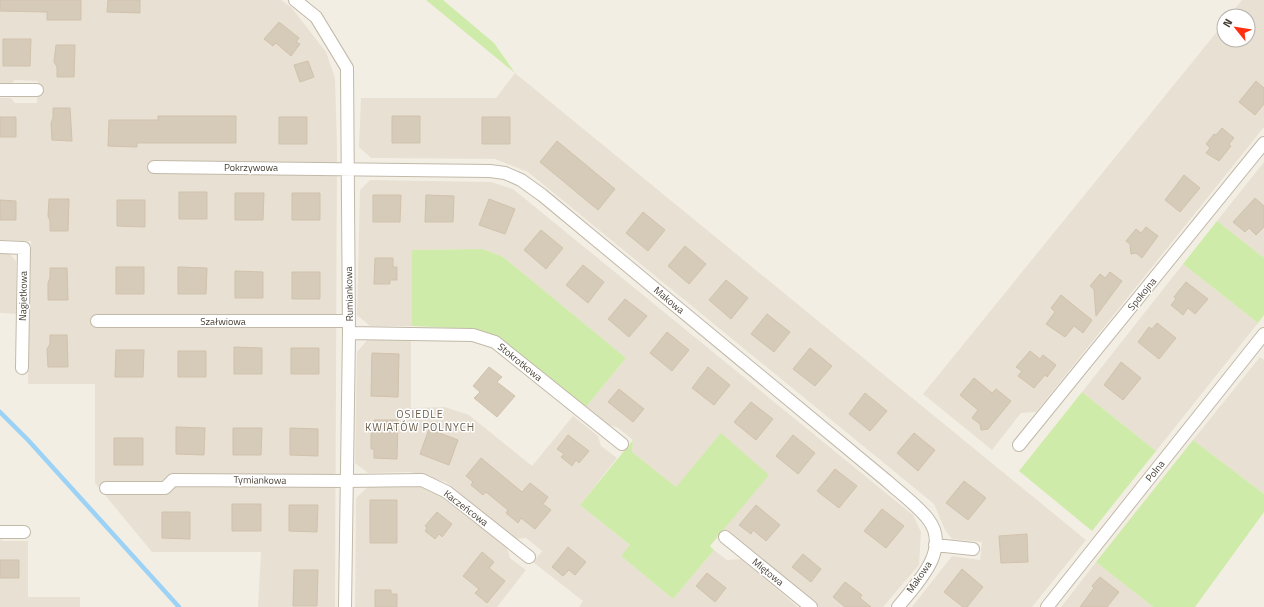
<svg xmlns="http://www.w3.org/2000/svg" width="1264" height="607" viewBox="0 0 1264 607" font-family="'Titillium Web',sans-serif">
  <rect width="100%" height="100%" fill="#f3eee4"/>
  <path fill="#e8e0d2" d="M0 0H281L291 7 326 52 335 78 337 148 335 607H258L261 552H152L95 483V384H28L31 241 0 240V98H11L15 103H37L38 81 15 80 10 85H0Z
    M1242 0H1264V127L1036 412 1021 413 992 450 923 394 1224 23V40H1248V16H1229Z
    M515 73 1086 540 1032 607H912L952 556 980 560 982 542 952 539 945 530 934 504 528 172 495 159 371 158 359 147 361 98H496Z
    M1264 162V258L1217 221Z
    M370 180 491 182 513 189 913 515 921 532 919 565 883 607H819L723 530 769 474 676 487 632 452 633 440 617 427 607 425 585 408 626 358 503 257 483 249 412 250V326H370L357 315 360 190Z
    M0 252H8L16 261V314L0 313Z
    M1183 264 1258 323 1156 451 1082 392Z
    M368 339 411 340V408L445 407 469 415 532 466 573 416 598 436 601 446 617 458 580 505 631 546 621 556 673 599 714 550 727 560 741 559 798 607H579L583 601 533 562 542 551 526 538 515 539 446 482 410 472 368 473 355 463 357 352Z
    M1260 357 1264 360V494L1193 440Z
    M369 486 421 487 438 494 507 548 510 558 526 570 497 607H355L356 498Z
    M0 539 3 541H28V597H80V607H0Z
    M1096 562 1153 607H1061Z"/>
  <path fill="#cfeba9" d="M426 0H443L494 43 515 73Z
    M1217 221 1264 258V315L1258 323 1183 264Z
    M483 249 503 257 626 358 585 408 498 337 474 329 412 326V250Z
    M1082 392 1156 451 1092 531 1019 471Z
    M721 433 769 475 710 546 714 550 673 599 621 556 630 545 580 505 633 440 632 452 676 487Z
    M1193 440 1264 494V512L1195 607H1153L1096 562Z"/>
  <g fill="none" stroke-linecap="round" stroke-linejoin="round">
    <path stroke="#9bd2f5" stroke-width="4.5" d="M0 412 28 440 179 607"/>
  </g>
  <path fill="#d6cab9" stroke="#d1c2ab" d="M0 0H81V20H47V12L0 11Z
    M108 0H140V13L107 12Z
    M279 22 299 38 296 42 300 44 291 56 276 43 273 46 264 39Z
    M3 39H31L30 66H3Z
    M56 45H75L74 77H57V67L54 62Z
    M308 61 314 77 300 82 294 65Z
    M1256 81 1264 88V104L1255 115 1239 102Z
    M53 108H70L72 141 52 140 51 123 53 118Z
    M158 116H236V143H137V147L108 146 109 120H158Z
    M392 116H420V143H392Z
    M0 117H16V137H0Z
    M279 117H307V144H279Z
    M482 117H510V144H482Z
    M1222 128 1234 138 1229 144 1231 146 1219 161 1206 153 1210 148 1206 144 1214 134 1216 135Z
    M557 141 615 189 598 210 540 162Z
    M1184 175 1200 188 1180 212 1165 200Z
    M179 192H207V219H179Z
    M235 193H264L263 220H235Z
    M292 193H320V220H292Z
    M373 195H401L400 222H373Z
    M426 195 454 196 453 222H425Z
    M1255 198 1264 206V227L1256 235 1249 228 1245 232 1233 222Z
    M49 199H69L68 231H50V221L48 216Z
    M489 199 515 209 505 234 479 225Z
    M0 200 16 201V220H0Z
    M117 200H145V227L117 226Z
    M643 212 665 230 648 251 626 233Z
    M1146 227 1158 236 1142 258 1136 253 1131 254 1130 244 1126 241 1136 229 1141 233Z
    M541 230 563 248 546 269 524 250Z
    M685 246 706 264 689 284 668 266Z
    M375 258H393V267H397V280H390V284H374Z
    M583 265 604 282 588 303 566 285Z
    M116 267H144V294H116Z
    M178 267 207 268 206 294H178Z
    M50 268H67L68 300H48V283L50 278Z
    M235 271 263 272V298H235Z
    M292 272H320V299H292Z
    M1110 272 1122 281 1096 316 1094 289 1090 286 1100 274 1105 278Z
    M726 280 748 298 731 319 709 300Z
    M1186 282 1208 299 1195 314 1188 308 1183 315 1171 305 1176 299 1174 297Z
    M1061 295 1092 320 1083 333 1074 326 1065 337 1046 324 1055 312 1051 308Z
    M625 299 647 316 629 337 608 319Z
    M767 314 790 332 774 352 751 334Z
    M1157 323 1176 338 1159 359 1138 342 1149 327 1152 329Z
    M667 332 689 350 672 371 650 353Z
    M50 335H67L68 367H48L47 349 50 344Z
    M234 347 262 348V374H234Z
    M291 348H319V374H291Z
    M810 348 832 366 815 386 793 369Z
    M116 350H144L143 377H115Z
    M178 351H206V377H178Z
    M1030 351 1040 359 1043 355 1056 365 1047 377 1045 375 1034 388 1018 376 1022 371 1016 367Z
    M372 353 399 354 398 397 371 396Z
    M1121 362 1141 378 1123 400 1104 385Z
    M489 367 502 377 497 382 515 396 497 417 474 398 480 392 473 386Z
    M708 367 730 385 714 405 692 388Z
    M974 378 992 393 996 389 1011 401 988 429 981 430 980 424 972 418 978 410 960 395Z
    M619 389 644 409 633 422 608 402Z
    M865 393 887 411 870 431 849 414Z
    M751 402 773 419 756 440 734 422Z
    M374 420H398L397 459 374 458V449H371V430H374Z
    M176 427 205 428 204 455 176 454Z
    M233 428H262L261 455H233Z
    M290 428 318 429V456L290 455Z
    M429 429 458 440 449 465 420 454Z
    M914 433 935 450 918 471 897 453Z
    M568 435 589 451 579 463 576 460 572 466 561 457 564 454 557 449Z
    M793 435 815 453 798 474 776 456Z
    M114 438H143V465H114Z
    M481 458 522 492 530 483 548 497 543 504 551 510 535 529 521 518 518 523 506 513 508 510 486 492 483 495 471 485 473 482 466 476Z
    M835 469 857 486 839 508 817 491Z
    M964 481 986 498 968 520 946 503Z
    M370 500H397V543H370Z
    M232 504H261V531H232Z
    M289 505H318L317 532 289 531Z
    M756 505 780 525 766 541 753 530 751 534 739 525Z
    M882 509 904 526 886 548 864 531Z
    M162 512H190V539L162 538Z
    M437 512 452 524 442 537 439 534 435 539 425 531 427 528 425 526Z
    M1027 534 1028 562 1001 563 999 536Z
    M568 547 586 562 575 575 569 570 563 576 552 567Z
    M482 552 494 562 489 568 505 581 487 603 475 593 479 589 463 576Z
    M803 554 821 569 811 582 792 567Z
    M0 560H19V578H0Z
    M962 569 983 587 967 607H963L944 592Z
    M294 570H318L317 606H293Z
    M707 573 726 588 715 602 696 586Z
    M1100 577 1119 592 1107 607H1080L1094 588 1092 586Z
    M845 582 862 595 860 598 871 607H845L833 597Z
    M375 590H391V594H397V607H375Z"/>
  <g fill="none" stroke-linecap="round" stroke-linejoin="round">
    <g stroke="#c2b9a9" stroke-width="14">
      <path id="minor" d="M295 0 316 17 347 68 349 333 345 607
        M0 90H37
        M154 167 490 171 505 173 521 180 542 195 887 481C900 493 917 505 928 519 952 550 916 584 898 607
        M0 247 24 248 22 368
        M97 321H349
        M349 333 473 335 495 342 622 444
        M1019 445 1264 143
        M106 488H165L173 480 347 481 422 480 447 492 529 557
        M0 532H24
        M725 537 811 607
        M935 545 973 549
        M1047 607 1264 334"/>
    </g>
    <use href="#minor" stroke="#fff" stroke-width="12"/>
  </g>
  <g text-anchor="middle" dominant-baseline="central" stroke-width="3" stroke-linejoin="round" paint-order="stroke">
    <g font-size="10" fill="#463e33" stroke="#fff">
      <text x="251" y="167">Pokrzywowa</text>
      <text transform="translate(349 294) rotate(-91)">Rumiankowa</text>
      <text transform="translate(1142 294) rotate(-51)">Spokojna</text>
      <text transform="translate(23 296) rotate(-89)">Nagietkowa</text>
      <text transform="translate(669 300) rotate(40)">Makowa</text>
      <text x="223" y="321">Szałwiowa</text>
      <text transform="translate(520 362) rotate(39)">Stokrotkowa</text>
      <text transform="translate(1155 471) rotate(-51)">Polna</text>
      <text transform="translate(260 480) rotate(1)">Tymiankowa</text>
      <text transform="translate(466 508) rotate(37)">Kaczeńcowa</text>
      <text transform="translate(768 572) rotate(39)">Miętowa</text>
      <text transform="translate(919 577) rotate(-56)">Makowa</text>
    </g>
    <g font-size="11" letter-spacing="1" fill="#695c4a" stroke="#fff">
      <text x="420" y="414">OSIEDLE<tspan x="420" dy="13">KWIATÓW POLNYCH</tspan></text>
    </g>
  </g>
  <g transform="translate(1236 28) rotate(300)"><circle r="19" fill="#ffffff" stroke="#b5b2ad"/>
  <path d="M0-3L7 15L0 10L-7 15Z" fill="#ff2f0f"/>
  <text y="-6" font-size="11" font-weight="bold" text-anchor="middle" fill="#463e33">N</text>
  </g>
</svg>
